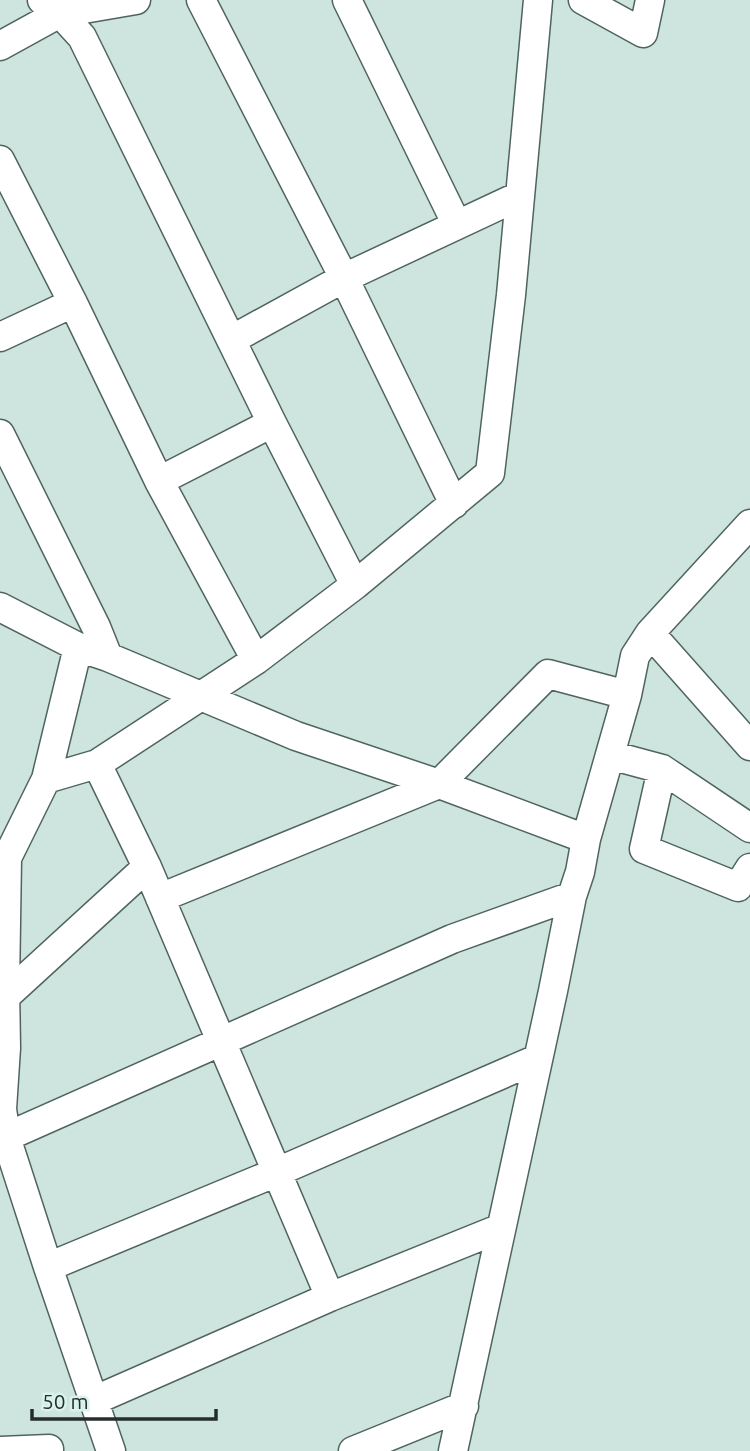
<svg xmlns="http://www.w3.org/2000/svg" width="750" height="1451" viewBox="0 0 750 1451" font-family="Ubuntu,sans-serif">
  <rect width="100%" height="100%" fill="#cde5de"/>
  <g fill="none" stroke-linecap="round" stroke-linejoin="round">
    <g stroke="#4f645e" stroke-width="31">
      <path id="street" d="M42 0 60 13 82 37 272 423 355 585
        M201 0 344 278 454 504
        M347 0 457 225
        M583 0 643 33 650 0
        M0 46 60 13 136 0
        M0 160 73 303 159 481 256 660
        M0 337 73 303
        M231 340 344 278 519 196
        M0 434 96 627 108 657
        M159 481 272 423
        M0 607 78 647 108 657 296 736 439 784 586 839
        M650 633 750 746
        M610 755 662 769 750 828
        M97 764 147 867 330 1297
        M662 769 644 849 738 887 750 868
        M46 779 78 647
        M7 858 5 986 6 1048 2 1109 6 1137 48 1267 111 1451
        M0 868 7 858 46 779 97 764 256 660 355 585 490 473 511 295 538 0
        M160 898 439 784 548 674 627 695
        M5 997 147 867
        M6 1137 452 939 572 896
        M48 1267 277 1172 537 1059
        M93 1401 330 1297 501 1228
        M0 1451 49 1449V1451
        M353 1451 464 1406
        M453 1451 553 991 572 896 580 872 586 839 627 695 635 656 650 633 750 524"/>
    </g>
    <use href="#street" stroke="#fff" stroke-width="28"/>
  </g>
  <path d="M32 1409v10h184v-10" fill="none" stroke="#252e2c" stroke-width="3.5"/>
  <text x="42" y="1409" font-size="21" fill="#252e2c" stroke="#daf2ec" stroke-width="5" paint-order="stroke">50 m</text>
</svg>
